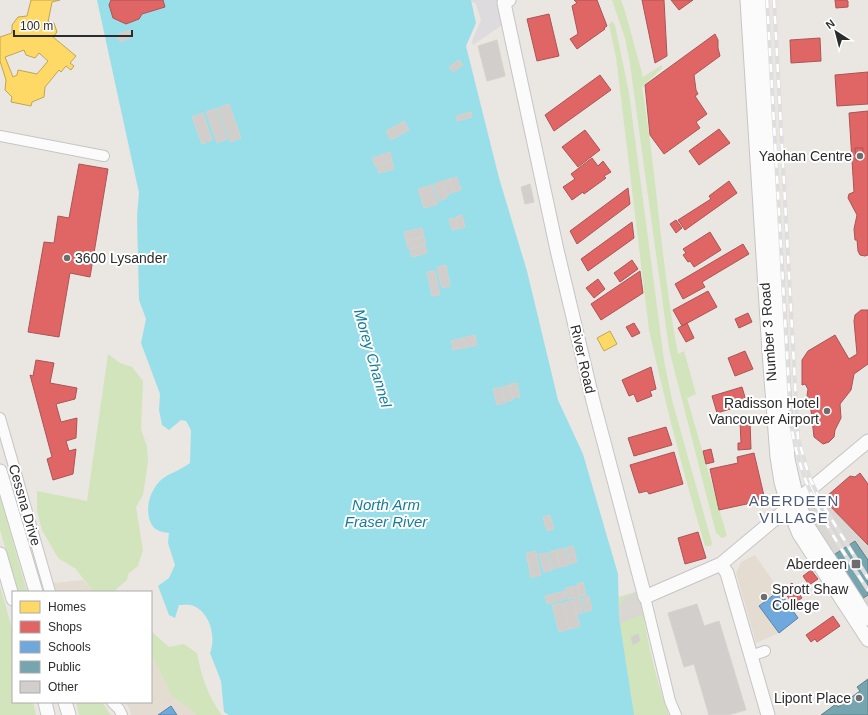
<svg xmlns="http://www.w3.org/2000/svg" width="868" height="715" viewBox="0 0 868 715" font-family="Helvetica,sans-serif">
  <rect width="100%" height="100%" fill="#eae6e2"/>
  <path fill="#dddbdd" d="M469 0H497L502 25 473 45 472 41 481 20 476 4Z"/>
  <path fill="#e4dcd1" d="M755 555 799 618 779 633 756 643 736 573 741 562Z
    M83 580 93 592H56L53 583Z
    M151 653 171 695 197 715H131L129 708 124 702H151Z"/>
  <path fill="#d2e4bc" d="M612 0H621L625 11 643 77 662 65V68L642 87C657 176 661 265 678 354L684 351 696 394 687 398 727 536 722 538 716 533 669 349 630 64 625 38Z
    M612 21 615 25 629 93 664 360 672 400 712 543 711 546H705C684 475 665 403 649 330L616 57 609 25Z
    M108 354 120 363 132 367 143 381 141 429 147 447 148 462 143 495 136 507 143 550 138 566 128 574 127 580 113 592H93L76 569 58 558 42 530 37 511V491L87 501Z
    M0 496 1 499 27 592H18L0 530Z
    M0 586 13 632V702H33L36 715H0Z
    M639 591C646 632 654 676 669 715H634L633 713 619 617 618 597Z
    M151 631 169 647 184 644 197 653C201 675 208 697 222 715H197L171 695 151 653Z
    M76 702H102L111 715H79Z"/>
  <path fill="#dad6d2" d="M819 493 827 504 868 545V605L865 607 844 575 868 560 855 541 832 556 817 536 806 507 815 495Z
    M635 592 638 602 641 600 643 614 612 627 622 600Z"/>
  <path fill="#99dfe9" d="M97 0H471L476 23 466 46 499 178 527 271 558 400 583 454 618 574 619 617 634 715H229L224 712 221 681 210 653C216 638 211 614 194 606 190 604 183 605 179 605L175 618 169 615 158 586 169 578 175 565 168 543 169 533C160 532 153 530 150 521 144 504 153 483 168 475 176 471 183 468 190 463L191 430 186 421 181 420 169 430 162 425 159 410 160 394 141 343 146 319 139 300 137 216 139 193Z"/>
  <path fill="#ffd966" stroke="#c0a555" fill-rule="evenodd" d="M31 0H60L52 2 48 22 54 23 57 32 53 37 76 56 70 63 74 66 71 70 66 66 61 72 59 70 45 87 44 97 32 102 31 106 11 102 12 97 5 90 6 80 0 61V37L12 33V25L18 17 27 16ZM24 50 26 55 35 58 39 53 48 61 37 74 18 70 17 75 13 77 5 57Z
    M610 331 617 344 604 351 597 338Z"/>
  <path fill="#e06666" stroke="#a55" d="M111 0H163L165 7 142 14 139 19 126 24 113 18 109 5Z
    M574 0H597L607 26 604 28 605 29 577 49 570 39 578 34 572 6 577 3Z
    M642 0H664L667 56 655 63Z
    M671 0H693L679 10Z
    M835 0H846L848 1V7L836 8Z
    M549 14 559 56 537 61 527 19Z
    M715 34 718 40V48L720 56 694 75 696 90 698 94 695 96 707 114 696 122 700 128 664 154 650 135 645 85Z
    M820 38 821 61 791 63 790 40Z
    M868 72V104L837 106 835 75Z
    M600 75 611 90 554 131 545 115Z
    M868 111V255L865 256 860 255 858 251 857 240H855L854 229 857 215 848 198 849 194 854 192 849 113Z
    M719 129 730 143 699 165 689 151Z
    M585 130 600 150 578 167 562 147Z
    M855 148H863V159L856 160Z
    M592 158 598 166 603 161 611 172 604 176 606 178 584 194 583 192 572 200 563 187 575 179 571 174Z
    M79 164 108 169 90 277 70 273 59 337 28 332 44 242 54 243 58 216 69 218Z
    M729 181 737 193 685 230 678 220 711 199 709 196Z
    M628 188 630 204 577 244 570 231Z
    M676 220 682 228 676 233 670 224Z
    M632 222 634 238 588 271 581 259Z
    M710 232 721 250 694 267 690 261 688 262 683 255 686 253 683 249Z
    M743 244 749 254 702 282 705 287 683 299 675 284Z
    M632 260 638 269 620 282 614 273Z
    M640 271 643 293 601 320 591 304Z
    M598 279 605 289 594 298 586 288Z
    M708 291 717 307 682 326 673 310Z
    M861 310H868V364L854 374 851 390 840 404 841 418 835 430 834 437 829 442 823 444 814 437 810 402 807 396 808 389 805 384 802 385V360L808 351 835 335 849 359 857 354 854 321 855 315Z
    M748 313 752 322 739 328 735 319Z
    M634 323 640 333 632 337 626 327Z
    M687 323 694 338 686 342 678 328Z
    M745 351 753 369 735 376 728 358Z
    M36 360 54 363 50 383 77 388 75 399 56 404 61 422 77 418 76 438 66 441 69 451 76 449 73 474 53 480 47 459 52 457 30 375 33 376Z
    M651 367 656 389 650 391 652 396 637 402 634 394 629 396 622 380Z
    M742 387 747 404 717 413 712 396Z
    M740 421H750L751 449 738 450V443H741Z
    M666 427 672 445 634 456 628 438Z
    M711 449 714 462 706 464 703 451Z
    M674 452 683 484 649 494 647 491 639 493 630 465Z
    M754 453 765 500 719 510 710 469 738 463 737 457Z
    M860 473 868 484V545L826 502 827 496 850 476 855 477Z
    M698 532 706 558 685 564 678 538Z
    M811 570 818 579 809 585 803 576Z
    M792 583 802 598 793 604 783 590Z
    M833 616 840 626 817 642 815 639 811 642 806 635Z"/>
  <path fill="#6fa8dc" stroke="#5b83a7" d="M779 591 798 618 779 633 759 606Z
    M171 706 177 715H158Z"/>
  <path fill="#76a5af" stroke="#608188" d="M855 541 868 560V595L860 600 832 556Z
    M868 679V715H821L836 704 838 707 860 691 857 687Z"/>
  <path fill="#d1cecb" stroke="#d5d2ce" d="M129 30 132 37 120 42 117 35Z
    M497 40 505 76 487 81 478 46Z
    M459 60 463 65 453 72 449 67Z
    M229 104 241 138 230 142 218 108Z
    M216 108 227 139 217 143 206 112Z
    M471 112 472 117 457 121 456 116Z
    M203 113 212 140 202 144 192 117Z
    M404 121 409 130 391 140 386 131Z
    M390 152 392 160 375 166 372 158Z
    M392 161 394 169 379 173 377 166Z
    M457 177 461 190 455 192 450 179Z
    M450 179 454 192 447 195 443 181Z
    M442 181 447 198 439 201 434 184Z
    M530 184 534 202 525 204 521 187Z
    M432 185 438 204 424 208 418 189Z
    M462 215 465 227 459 229 456 217Z
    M455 218 458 229 452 230 449 219Z
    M422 228 424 236 406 240 404 232Z
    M424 237 426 244 408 249 406 241Z
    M425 246 427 253 412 257 410 249Z
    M446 265 450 286 442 288 437 267Z
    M435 271 440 295 432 296 427 272Z
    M475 335 477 345 453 350 451 341Z
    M517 383 520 397 513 398 510 384Z
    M509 385 513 400 505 402 502 387Z
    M500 387 505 403 497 405 493 389Z
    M550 515 554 529 547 531 543 517Z
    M573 546 577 562 570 564 566 548Z
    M564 548 569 565 561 567 557 550Z
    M556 550 560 567 553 569 549 552Z
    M536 551 541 575 531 578 526 553Z
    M547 553 552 570 544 572 539 554Z
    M583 582 586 595 580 596 577 584Z
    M577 586 580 597 574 598 571 587Z
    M571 587 574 598 568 599 565 588Z
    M565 591 566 599 547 604 545 596Z
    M589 596 592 610 585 612 582 598Z
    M580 598 583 613 577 614 574 600Z
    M573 600 580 626 570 629 563 603Z
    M562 603 569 629 559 632 552 605Z
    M697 604 704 626 719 621 746 710 728 715H709L694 664 684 667 668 613Z
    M638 634 640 641 633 645 631 637Z"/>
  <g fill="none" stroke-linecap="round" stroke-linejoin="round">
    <g stroke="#c6c5c5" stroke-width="12">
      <path id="street" d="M0 136 104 156
        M0 418 50 592
        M645 597 670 701 676 715
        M751 656 765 651
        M112 702 119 709 122 715"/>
    </g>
    <g stroke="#c6c5c5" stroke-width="15">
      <path id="secondary" d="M509 0 504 3 557 250 593 401 645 597 721 564 868 441
        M747 0 769 352 777 457 781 482 788 507 799 534 868 640
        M760 0 788 459 797 499 808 526 868 619
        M0 471 36 592
        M0 554 13 599
        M721 564 727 573 768 715
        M45 702 48 715
        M65 702 69 715"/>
    </g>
    <use href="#street" stroke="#fcfbfb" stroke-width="10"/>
    <use href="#secondary" stroke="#fcfbfb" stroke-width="13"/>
    <g stroke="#dfdedf" stroke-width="4">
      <path id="rail" d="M767 0 791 424C801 491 832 535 868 590
        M774 0 798 438 810 479 824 507 868 578"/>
    </g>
    <use href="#rail" stroke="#fff" stroke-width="2.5" stroke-dasharray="8" stroke-linecap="butt"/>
  </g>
  <g fill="#6e6d6c" stroke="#fff" stroke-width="1.5">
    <circle cx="860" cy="156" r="4"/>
    <circle cx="67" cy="258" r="4"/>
    <circle cx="827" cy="411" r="4"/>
    <rect x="851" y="559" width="10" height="10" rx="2"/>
    <circle cx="764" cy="597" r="4"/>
    <circle cx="859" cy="698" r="4"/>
  </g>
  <g text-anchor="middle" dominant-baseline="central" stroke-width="4" stroke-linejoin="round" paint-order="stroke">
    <g font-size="14" fill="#2c2c2c" stroke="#fff" text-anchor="end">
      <text x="852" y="156">Yaohan Centre</text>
      <text x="75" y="258" text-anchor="start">3600 Lysander</text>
      <text x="819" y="403">Radisson Hotel<tspan x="819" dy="16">Vancouver Airport</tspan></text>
      <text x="847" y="564">Aberdeen</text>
      <text x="772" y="589" text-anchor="start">Sprott Shaw<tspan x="772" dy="16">College</tspan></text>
      <text x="851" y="698">Lipont Place</text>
    </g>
    <g font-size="14" fill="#2c2c2c" stroke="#fff">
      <text transform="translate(768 332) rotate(-94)">Number 3 Road</text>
      <text transform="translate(583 359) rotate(77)">River Road</text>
      <text transform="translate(25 505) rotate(74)">Cessna Drive</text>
    </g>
    <g font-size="15" font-style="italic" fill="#127e9b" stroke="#fff">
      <text transform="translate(373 358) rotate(74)">Morey Channel</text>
      <text x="386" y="504">North Arm<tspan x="386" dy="17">Fraser River</tspan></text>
    </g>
    <g font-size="15" letter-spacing="1" fill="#4d5c7c" stroke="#fff">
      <text x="794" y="500">ABERDEEN<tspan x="794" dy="17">VILLAGE</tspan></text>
    </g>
  </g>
  <rect x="12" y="591" width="140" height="112" fill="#ffffff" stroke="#ababab"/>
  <rect x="20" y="601" width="20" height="12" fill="#ffd966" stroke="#ababab"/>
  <text x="48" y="611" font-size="12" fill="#2c2c2c">Homes</text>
  <rect x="20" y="621" width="20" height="12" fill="#e06666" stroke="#ababab"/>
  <text x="48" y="631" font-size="12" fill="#2c2c2c">Shops</text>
  <rect x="20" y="641" width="20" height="12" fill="#6fa8dc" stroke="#ababab"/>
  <text x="48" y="651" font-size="12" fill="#2c2c2c">Schools</text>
  <rect x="20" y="661" width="20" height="12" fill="#76a5af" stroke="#ababab"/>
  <text x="48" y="671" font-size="12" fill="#2c2c2c">Public</text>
  <rect x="20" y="681" width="20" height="12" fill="#d1cecb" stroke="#ababab"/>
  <text x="48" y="691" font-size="12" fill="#2c2c2c">Other</text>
  <g transform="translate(836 32) rotate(324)" stroke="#ffffff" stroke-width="3" paint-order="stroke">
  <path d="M0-3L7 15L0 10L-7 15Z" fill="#2c2c2c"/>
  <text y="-6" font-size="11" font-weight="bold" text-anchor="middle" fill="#2c2c2c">N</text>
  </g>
  <path d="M14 30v6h118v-6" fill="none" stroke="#2c2c2c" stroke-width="2"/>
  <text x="20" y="30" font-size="12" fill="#2c2c2c" stroke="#ffffff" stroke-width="3" paint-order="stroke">100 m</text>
</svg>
